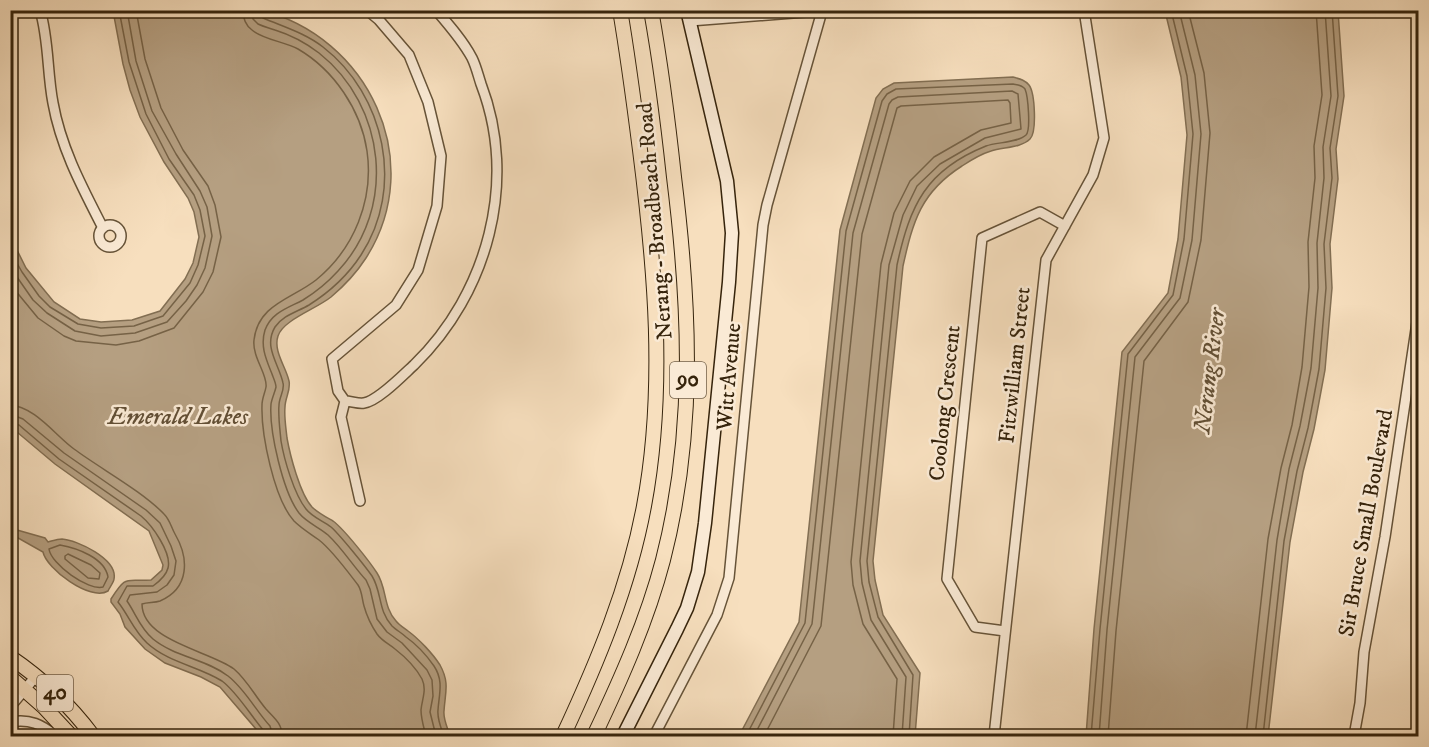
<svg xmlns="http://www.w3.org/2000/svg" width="1429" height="747" viewBox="0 0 1429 747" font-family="'IM FELL DW Pica',serif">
  <rect width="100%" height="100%" fill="#f7dfbe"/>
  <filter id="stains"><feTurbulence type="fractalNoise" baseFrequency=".00333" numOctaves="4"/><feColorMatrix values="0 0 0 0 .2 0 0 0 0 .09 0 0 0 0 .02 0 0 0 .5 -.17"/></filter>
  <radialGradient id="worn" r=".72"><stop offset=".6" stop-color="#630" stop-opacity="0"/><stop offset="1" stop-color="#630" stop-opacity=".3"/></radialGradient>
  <path fill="#b59f81" stroke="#826e52" stroke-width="1.5" d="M113 11C148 10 183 10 218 10 231 10 247 8 260 10 368 36 428 161 366 258 357 272 344 286 331 297 316 309 283 320 278 336 273 351 286 367 289 381 291 390 285 398 285 407 284 417 286 428 287 438 290 455 300 494 312 507 318 513 326 517 333 521 344 529 370 562 377 573 387 588 383 607 396 621 399 625 404 628 408 631 419 639 433 654 440 665 450 683 445 693 444 711 443 719 448 729 450 736H262L220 687 201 677 165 663 145 649 125 627 120 614 111 602V599C127 574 125 582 151 580L162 570 163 565 149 531 55 464 11 427V238L26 268 54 302 80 319 101 322 132 320 160 311 185 279 193 263 199 237 194 212 188 198 164 162 140 117 130 90 123 64Z
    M1165 11H1338L1344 96 1336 149 1338 179 1330 244 1332 288 1325 370 1314 429 1303 472 1290 542 1268 736H1086L1094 629 1122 352 1168 293 1178 239 1187 135 1181 77Z
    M1013 77C1020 79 1025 80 1029 85 1035 93 1037 132 1030 139 1021 148 1003 147 991 151 981 154 971 160 962 166 921 192 913 221 903 266L873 561 875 580 883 615 920 673 915 736H739L799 622 840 230 876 98 883 89 894 83Z
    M10 528 45 538 48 542C52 541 57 539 62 539 77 540 118 559 114 579 114 582 109 588 108 591 90 602 46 568 43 552L11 534Z"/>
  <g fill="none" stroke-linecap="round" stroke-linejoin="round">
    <path stroke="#766246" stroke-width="1.5" d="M243 10C243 18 245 25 252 30 262 39 285 42 298 49 334 70 361 110 367 151 374 200 354 249 316 280 292 299 258 304 254 340 252 357 268 375 266 387 265 393 262 398 262 405 261 434 274 499 294 521 302 529 311 534 319 540 332 550 348 572 358 585 362 591 362 599 364 606 367 617 371 625 377 634 382 641 389 644 395 649 404 656 416 668 422 679 427 690 422 699 421 710 421 719 424 728 426 736
      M252 10 253 19 258 24C264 27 270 28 275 30 291 35 306 43 319 53 386 106 397 208 338 271 328 282 316 292 303 300 288 308 272 312 265 330 260 346 266 359 272 374 273 377 276 383 276 387 275 392 272 398 271 404 269 431 283 492 299 513 307 523 319 527 328 535 342 548 353 566 366 580L370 589 377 619 387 632 402 643 427 670 432 680 433 696 430 712 436 736
      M260 10 263 18C284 27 305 33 323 47 385 95 405 188 361 255 348 275 328 293 309 305 297 312 283 315 275 327 263 347 279 364 283 383 285 390 279 397 279 405 278 416 280 430 281 441 284 459 294 494 306 509 312 517 323 521 331 527 340 535 365 566 372 576 382 592 378 611 392 626 396 630 402 633 406 637 416 644 427 656 434 666 444 681 439 694 438 710 437 719 441 728 444 736
      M10 251 22 272 39 296 50 307 78 324 101 328 134 326 163 316 190 283 198 265 205 236 200 210 194 195 169 159 146 114 129 62 119 10
      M10 267 33 300 47 313 75 331 101 336 135 333 167 322 186 301 197 285 205 268 212 236 207 207 200 191 176 154 152 111 136 61 127 10
      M10 284 38 318 64 336 76 341 116 345 139 341 174 328 203 292 213 272 221 237 215 205 208 186 183 150 161 108 145 59 136 10
      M10 405C34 406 56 436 74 449 101 469 142 491 164 514 170 520 171 527 175 534 189 558 190 588 160 601 154 603 148 602 142 604 142 641 210 651 234 669 247 680 255 696 266 709 274 718 282 723 282 736
      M10 414 23 419 64 453 146 510 160 523 171 546 176 561 174 575 167 585 157 592 130 595 127 601C136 614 140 628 153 639 175 657 206 659 228 676 245 689 256 711 270 726L273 736
      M10 422 19 425 59 459 141 516C152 525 172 553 168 568 166 576 160 581 153 586H127L118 602C129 616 134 631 147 643 169 663 198 666 222 681 237 692 251 716 264 731L266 736
      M60 545C77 548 105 558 108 577L103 587C88 591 51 564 49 549Z
      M68 554 91 565 100 573 99 579 88 578 65 559V556Z
      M746 736 805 623 846 231 882 101 887 94 896 89 1013 84C1018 85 1022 85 1025 89 1028 96 1031 130 1026 135 1017 143 997 142 986 146 926 170 910 205 897 265L867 561 869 582 878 617 913 675 909 736
      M754 736 812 624 853 233 889 104 892 100 898 97 1012 91 1018 94 1021 129 985 138 940 164 917 186 903 215 889 265 860 561 862 583 871 620 906 677 902 736
      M764 736 821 626 862 234 897 108 901 106 1008 100 1010 103 1011 123 981 130 934 157 910 181 894 213 881 264 851 562 853 585 863 624 897 679 893 736
      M1091 736 1100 629 1128 354 1173 295 1184 239 1193 134 1187 76 1171 10
      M1099 736 1107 630 1135 357 1180 298 1192 240 1201 134 1195 75 1179 10
      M1108 736 1116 631 1144 361 1188 302 1201 240 1210 133 1204 73 1188 10
      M1246 736 1268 539 1281 468 1292 425 1302 367 1309 287 1308 242 1315 178 1314 146 1322 95 1316 10
      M1255 736 1277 540 1289 469 1300 426 1311 368 1318 288 1317 243 1324 178 1323 147 1331 96 1325 10
      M1263 736 1284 541 1297 471 1308 428 1319 369 1326 288 1324 244 1332 178 1330 148 1338 96 1332 10"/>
    <g stroke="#665338" stroke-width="12">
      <path id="street" d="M40 10C49 40 47 72 53 103 61 148 82 187 103 228
        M367 10 379 20 409 55 428 102 441 156 437 206 418 270 396 305 332 359 338 391 345 401C351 401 358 404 364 403 378 401 403 375 414 365 488 293 518 181 481 84 478 75 476 66 472 58 463 41 449 25 436 10
        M690 21 831 10
        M99 236a11 11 0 1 1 22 0a11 11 0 1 1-22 0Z
        M345 401 341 417 360 501
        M1005 631 975 627 947 579 982 238 1040 212 1065 226
        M10 707 37 675
        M10 722C30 718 42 725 56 736
        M654 736 717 615 729 578 763 225 767 205 822 11
        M994 736 1046 260 1093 175 1104 138 1084 10
        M1354 736 1360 703 1364 652 1385 537 1418 316"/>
    </g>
    <g stroke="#36240c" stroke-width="15">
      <path id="secondary" d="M623 736 677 629 687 608 698 572 705 523 729 282 732 233 727 181 687 10"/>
    </g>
    <g stroke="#36240c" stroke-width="16">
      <path id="primary" d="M10 657C44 680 69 704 93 736
        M10 677 44 707 71 736
        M563 736C597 663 629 587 644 506 666 388 655 268 640 150 634 103 628 57 620 10
        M594 736C621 679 647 621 663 560 696 432 690 306 674 177 668 121 661 66 651 10"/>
    </g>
    <use href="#street" stroke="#faead5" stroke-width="9"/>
    <use href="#secondary" stroke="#faead5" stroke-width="12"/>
    <use href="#primary" stroke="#f7dfbe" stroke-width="14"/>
  </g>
  <g text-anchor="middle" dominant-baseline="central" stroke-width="5" stroke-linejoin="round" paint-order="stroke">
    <g fill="#faead5" stroke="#715f48" stroke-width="1.5">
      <rect x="670" y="362" width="36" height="36" rx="4.5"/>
      <rect x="37" y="675" width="36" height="36" rx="4.5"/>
    </g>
    <g font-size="21" font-weight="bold" fill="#36240c">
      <text x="688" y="380">90</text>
      <text x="55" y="693">40</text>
    </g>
    <g font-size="22" fill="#36240c" stroke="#faead5">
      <text transform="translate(655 221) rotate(-95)">Nerang - Broadbeach Road</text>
      <text transform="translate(1015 365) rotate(-84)">Fitzwilliam Street</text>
      <text transform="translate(729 377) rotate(-85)">Witt Avenue</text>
      <text transform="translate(945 403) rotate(-84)">Coolong Crescent</text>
      <text transform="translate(1366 523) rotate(-80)">Sir Bruce Small Boulevard</text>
    </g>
    <g font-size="24" font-style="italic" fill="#624f35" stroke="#faead5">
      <text transform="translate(1210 371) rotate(-83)">Nerang River</text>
      <text x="178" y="417">Emerald Lakes</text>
    </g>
  </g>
  <rect width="1429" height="747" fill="none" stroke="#f7dfbe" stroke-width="36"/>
  <rect x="12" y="12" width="1405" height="723" fill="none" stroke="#36240c" stroke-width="3"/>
  <rect x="18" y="18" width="1393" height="711" fill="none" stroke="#36240c" stroke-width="1.5"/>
  <rect width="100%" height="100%" filter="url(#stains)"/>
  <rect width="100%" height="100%" fill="url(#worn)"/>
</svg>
